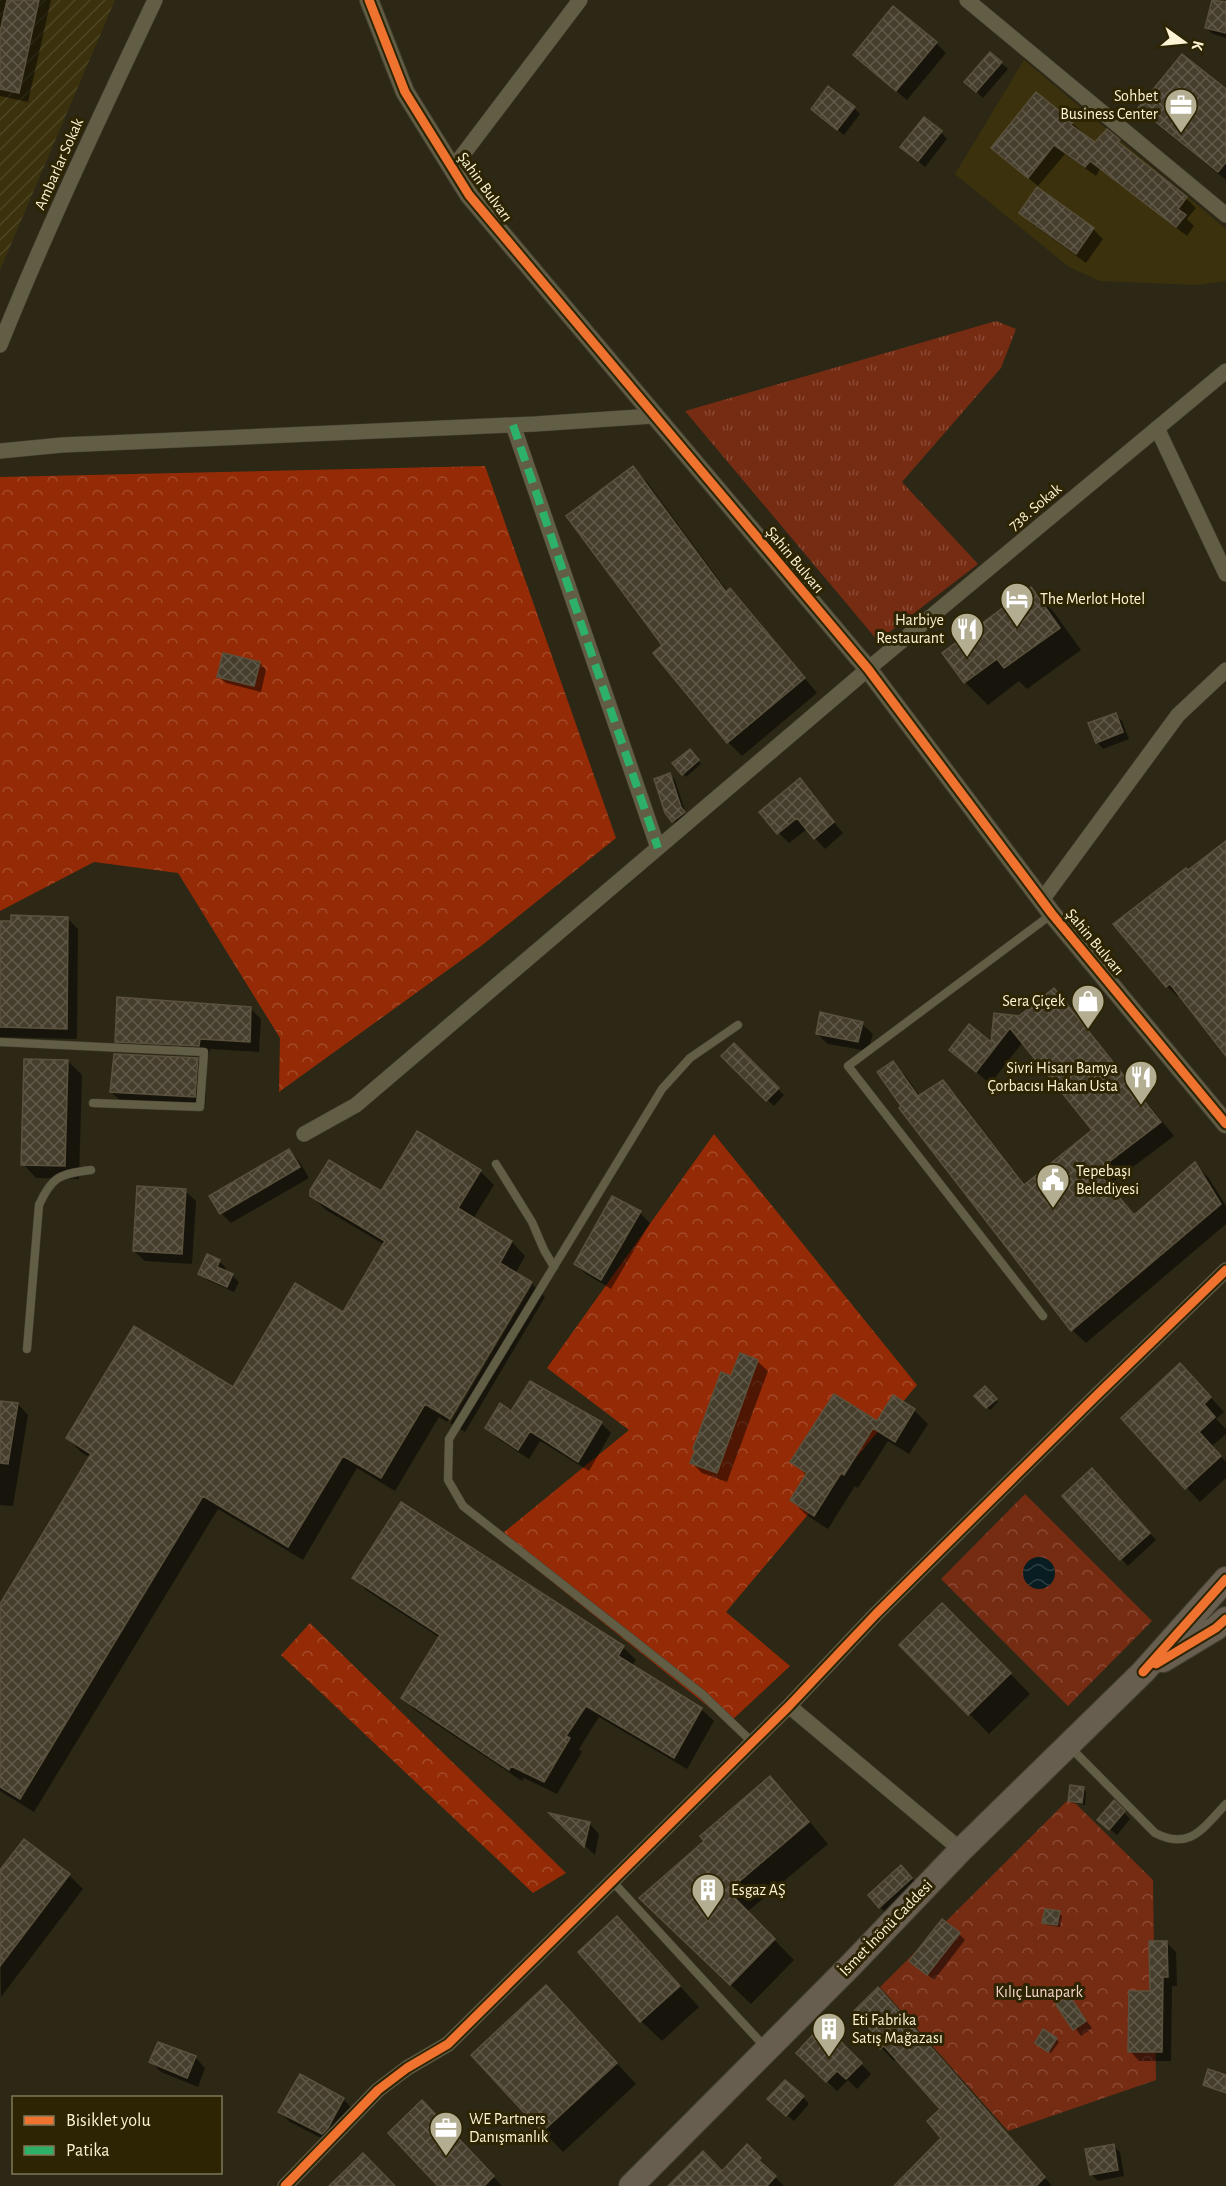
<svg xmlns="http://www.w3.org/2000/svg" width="1226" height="2186" viewBox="0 0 1226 2186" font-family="'Alegreya Sans',sans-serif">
  <defs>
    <pattern id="industrial-furrows" width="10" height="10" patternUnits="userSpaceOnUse" patternTransform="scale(1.5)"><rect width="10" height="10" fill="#3b320d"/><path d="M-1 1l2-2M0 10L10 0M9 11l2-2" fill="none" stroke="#4e4624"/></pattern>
    <pattern id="grass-tufts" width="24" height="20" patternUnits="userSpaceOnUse" patternTransform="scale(1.5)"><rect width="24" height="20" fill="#762b13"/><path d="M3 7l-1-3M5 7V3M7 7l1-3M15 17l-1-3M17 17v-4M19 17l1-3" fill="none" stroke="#8a4a34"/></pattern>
    <pattern id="forest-crowns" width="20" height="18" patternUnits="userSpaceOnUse" patternTransform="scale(1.5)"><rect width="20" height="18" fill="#942b06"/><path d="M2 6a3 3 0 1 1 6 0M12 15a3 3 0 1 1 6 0" fill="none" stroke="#a44a29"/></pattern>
    <pattern id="park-crowns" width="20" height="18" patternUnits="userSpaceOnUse" patternTransform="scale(1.5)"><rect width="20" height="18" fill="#762b13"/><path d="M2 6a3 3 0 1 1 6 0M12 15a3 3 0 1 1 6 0" fill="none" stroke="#8a4a34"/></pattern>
    <pattern id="water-waves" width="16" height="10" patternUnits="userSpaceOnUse" patternTransform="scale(1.5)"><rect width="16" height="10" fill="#081d21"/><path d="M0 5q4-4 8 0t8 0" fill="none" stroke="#2d3e40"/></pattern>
    <pattern id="building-cross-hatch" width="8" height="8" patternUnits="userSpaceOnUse" patternTransform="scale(1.5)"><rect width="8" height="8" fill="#453e2d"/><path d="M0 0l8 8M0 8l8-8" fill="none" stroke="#615a4b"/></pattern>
  </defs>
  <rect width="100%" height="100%" fill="#2c2815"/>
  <path fill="#3b320d" d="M1024 60 1226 229V281L1198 285 1100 281 1069 267 955 174Z"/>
  <path fill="url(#industrial-furrows)" d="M0 0H115L0 270Z"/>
  <path fill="url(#grass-tufts)" d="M996 321 1016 329 1001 368 902 482 978 564 878 641 685 411Z"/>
  <path fill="url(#forest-crowns)" d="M485 466 616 838 481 946 279 1092 280 1038 178 873 94 862 0 911V477Z
    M714 1134 917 1385 726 1612 790 1666 729 1723 497 1538 629 1430 547 1368Z
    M310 1623 566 1873 533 1893 281 1655Z"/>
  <path fill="url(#park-crowns)" d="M1025 1494 1152 1621 1068 1706 941 1579Z
    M1070 1798 1153 1880 1156 2080 1008 2131 880 1987Z"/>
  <path fill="url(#water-waves)" d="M1023 1573a16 16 0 1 1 32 0a16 16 0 1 1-32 0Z"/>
  <path fill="#0007" d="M0 0H51L28 102 0 96Z
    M1226 3V38L1213 34 1206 28Z
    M936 43 946 53 907 100 865 65Z
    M1001 63 1008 69 983 98 972 88Z
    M1226 91V180L1154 122 1141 108Z
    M854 108 860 114 844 135 813 109Z
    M1072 123 1096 144 1119 141 1127 151 1186 198 1196 208 1187 219 1194 226 1187 236 1100 169 1096 176 1065 154 1038 186 993 148Z
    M941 132 947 139 925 167 908 153Z
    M1020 213 1093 229 1103 239 1086 263 1031 223Z
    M633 468 647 482 728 592 730 590 744 604 817 693 742 756 728 742 655 653 664 645Z
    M1031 589 1053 611 1081 650 1027 689 1019 681 988 705 965 682 944 654Z
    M260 663 266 670 261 692 226 683 219 677Z
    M1115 715 1122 721 1129 739 1103 749 1097 742Z
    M692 753 701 764 686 777 674 763Z
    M670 775 675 780 686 814 689 818 678 826 666 812Z
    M799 780 843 833 825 849 807 829 789 843 779 833Z
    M1226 843V1054L1181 995 1178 997 1167 986 1188 872Z
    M68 919 78 929 77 1039 0 1037V922Z
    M1054 990 1067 1004 1174 1136 1109 1185 1135 1216 1195 1164 1208 1177 1226 1206V1224L1086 1343 1072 1330 901 1108 904 1106 892 1063 906 1076 920 1096 943 1082 957 1096 1026 1186 1094 1130 1023 1042 990 1084 951 1050 992 1044 1019 1017Z
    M251 1009 261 1019 259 1052 210 1049 209 1055 127 1051 116 1041Z
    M862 1024 873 1034 868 1051 828 1044 817 1034Z
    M734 1046 784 1095 774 1106 723 1056Z
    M197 1059 207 1070 205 1107 122 1102 111 1092Z
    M68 1061 82 1075 79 1179 36 1178 23 1164Z
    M289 1151 299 1161 309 1178 231 1223 221 1213Z
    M480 1171 494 1185 473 1219 512 1242 525 1256 515 1274 531 1283 545 1297 465 1432 450 1423 532 1285H529L447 1422 439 1417 395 1491 357 1468 303 1560 218 1509 34 1812 0 1791V1607L91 1458 81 1452 67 1438 234 1389 343 1314 385 1245 326 1210 312 1196 382 1193Z
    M185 1191 196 1201 192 1264 145 1261 134 1251Z
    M640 1213 650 1223 611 1289 586 1274 575 1264Z
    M219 1261 226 1268 224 1272 232 1275 239 1282 234 1292 207 1280 200 1274Z
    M757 1361 768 1371 727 1482 702 1473 692 1463 732 1377Z
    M1194 1379 1224 1412 1216 1419 1226 1429V1434L1212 1446 1226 1462V1478L1200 1502 1123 1418Z
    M985 1388 998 1402 990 1410 976 1396Z
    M893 1397 914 1410 928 1424 909 1454 888 1441 858 1488 855 1486 828 1529 805 1514 792 1500 807 1476 792 1461 877 1423Z
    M0 1402 18 1404 28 1415 13 1506 0 1505Z
    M511 1413 601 1423 611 1433 589 1471 540 1441 529 1459 497 1438 487 1428Z
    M1098 1477 1156 1540 1128 1566 1064 1496Z
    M401 1504 623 1647 636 1660 632 1666 701 1709 714 1721 687 1769 599 1717 579 1749 582 1752 557 1794 524 1778 522 1781 415 1710 403 1698 440 1638 366 1590 354 1577Z
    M942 1605 1030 1694 989 1734 902 1645Z
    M770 1778 791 1799 828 1844 747 1912 794 1960 751 2004 661 1919 706 1841Z
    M1084 1789 1086 1791 1085 1805 1072 1803 1069 1800Z
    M1114 1802 1130 1819 1117 1835 1106 1826Z
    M553 1816 589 1823 599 1834 595 1855Z
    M24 1841 69 1875 83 1889 1 1997 0 1872Z
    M908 1874 918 1885 886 1913 880 1907Z
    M1059 1913 1062 1916 1060 1927 1047 1925 1044 1922Z
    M959 1934 965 1940 934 1980 918 1967Z
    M637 1939 699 2007 662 2041 641 2021Z
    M1166 1942 1176 1952 1177 1986H1172L1171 2061H1139L1130 2051 1151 1992Z
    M1068 1997 1092 2028 1081 2036 1058 2005Z
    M891 2002 1052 2186H896L943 2138 942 2109 897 2059 894 2061 872 2038Z
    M566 2008 636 2084 563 2152 543 2131Z
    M823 2026 871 2074 857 2089 848 2080 837 2091 798 2052Z
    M1056 2039 1059 2042 1051 2053 1039 2046Z
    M195 2057 205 2068 198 2087 161 2072 151 2062Z
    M1226 2077V2094L1205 2085Z
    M803 2097 809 2104 794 2121 776 2106Z
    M343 2099 353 2109 333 2144 290 2122 280 2112Z
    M439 2119 502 2186H440Z
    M1113 2145 1120 2152 1124 2176 1098 2181 1092 2175Z
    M747 2146 773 2172 772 2174 784 2186H681L722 2173Z"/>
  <path fill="url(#building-cross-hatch)" stroke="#5a513d" stroke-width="1.5" d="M7 0H39L19 93 0 89V32Z
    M1212 0 1226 2V33L1205 28Z
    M893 6 937 42 896 91 853 55Z
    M990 52 1002 62 976 92 964 82Z
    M1182 54 1226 89V162L1218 172 1138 108Z
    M828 86 855 107 837 130 811 109Z
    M1036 92 1073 122 1071 125 1095 142 1107 129 1120 140 1118 142 1187 197 1178 209 1186 215 1176 227 1090 161 1085 167 1054 145 1028 178 991 148Z
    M924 117 942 131 918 161 900 147Z
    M1037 187 1094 228 1076 254 1019 213Z
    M633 466 726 592 730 588 805 678 727 743 653 653 662 645 566 516Z
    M1031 587 1060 628 1004 668 997 659 964 683 942 653Z
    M223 653 260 662 254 686 217 677Z
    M1116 713 1123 732 1096 743 1088 723Z
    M690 749 699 760 682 775 672 763Z
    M670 773 681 807 685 812 672 822 665 813 654 779Z
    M800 778 834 822 814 839 797 818 777 834 759 812Z
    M1226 841V1056L1170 984 1166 987 1113 924 1186 868 1188 870Z
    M11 915 68 917 67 1029 0 1027V921H11Z
    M1054 988 1161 1122 1097 1171 1134 1215 1195 1162 1221 1204 1071 1331 899 1108 901 1106 877 1072 893 1061 918 1096 943 1080 1024 1185 1092 1130 1010 1028 976 1072 949 1050 969 1024 991 1042 994 1013 1019 1016Z
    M117 997 251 1007 250 1042 200 1039 199 1046 115 1042Z
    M820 1012 863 1022 858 1042 816 1034Z
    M734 1043 779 1088 766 1101 721 1056Z
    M114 1054 198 1058 195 1097 110 1092Z
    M24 1059 68 1060 65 1166 21 1165Z
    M417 1131 481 1170 458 1208 512 1241 500 1263 532 1282 450 1419 425 1404 381 1478 343 1456 288 1547 203 1496 20 1799 0 1787V1604L91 1454 66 1438 134 1326 233 1387 295 1283 343 1312 385 1241 310 1196V1190L329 1160 381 1191Z
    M289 1149 300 1167 220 1214 209 1196Z
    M137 1186 186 1189 182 1254 133 1251Z
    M612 1196 641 1211 601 1280 574 1264Z
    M207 1254 220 1260 217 1267 233 1274 227 1287 198 1274Z
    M740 1353 758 1360 717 1473 690 1463 695 1450 693 1449 721 1372 731 1376Z
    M1180 1363 1211 1397 1204 1404 1215 1417 1199 1432 1221 1456 1185 1489 1121 1418Z
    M530 1381 602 1422 578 1462 530 1431 518 1450 485 1428 500 1403 511 1411Z
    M985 1386 997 1399 986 1408 974 1396Z
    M834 1394 877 1421 893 1395 915 1409 895 1442 873 1428 844 1475 841 1473 814 1516 790 1500 807 1473 790 1462Z
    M0 1401 18 1403 8 1464 0 1463Z
    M1092 1468 1150 1533 1120 1560 1062 1496Z
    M401 1502 624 1646 618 1656 702 1708 674 1758 586 1706 566 1736 570 1738 544 1782 511 1766 509 1770 401 1698 440 1635 352 1578Z
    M942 1603 1011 1673 968 1715 899 1645Z
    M770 1776 809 1822 728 1891 775 1939 730 1985 639 1898 704 1841 700 1836Z
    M1070 1785 1084 1787 1082 1803 1068 1801Z
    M1114 1800 1125 1811 1109 1830 1097 1820Z
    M549 1813 590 1822 584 1847Z
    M24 1839 70 1874 0 1966V1870Z
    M901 1865 912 1878 879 1908 868 1895Z
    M1045 1909 1060 1911 1057 1925 1042 1923Z
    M617 1916 680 1986 640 2022 578 1952Z
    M942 1919 960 1933 927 1975 909 1961Z
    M1149 1941H1167L1168 1977H1163L1162 2052H1128L1129 1991H1150Z
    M546 1985 617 2063 542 2132 471 2055Z
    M878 1987 1045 2177 1036 2186H894L941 2138 927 2121 940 2109 884 2046 880 2049 870 2038 874 2034 854 2011Z
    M1069 1995 1086 2021 1073 2030 1056 2005Z
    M823 2024 862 2063 846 2079 837 2071 826 2082 796 2053Z
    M1043 2029 1057 2038 1048 2052 1035 2043Z
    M158 2042 196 2056 187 2078 149 2062Z
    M1208 2069 1226 2075V2093L1203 2085Z
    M300 2074 344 2098 328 2128 322 2134 278 2112Z
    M785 2080 804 2096 786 2116 767 2099Z
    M422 2100 494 2176 484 2186H438L388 2133Z
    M747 2144 761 2158 759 2160 776 2176 767 2186H668L703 2151 722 2171Z
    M1114 2144 1118 2170 1090 2175 1085 2149Z
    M363 2153 395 2186H329Z"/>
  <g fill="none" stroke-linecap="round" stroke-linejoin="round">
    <g stroke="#464233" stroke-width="9">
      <path id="service" d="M738 1025 690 1058 662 1089 449 1439 448 1480 463 1506 702 1694 752 1742
        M0 1042 204 1052 200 1107 93 1103
        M496 1164 532 1222 544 1250 554 1267
        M1043 1316 848 1066 1052 914
        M27 1349 39 1205C52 1176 60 1174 91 1170
        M1071 1748 1155 1833C1190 1851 1203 1828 1226 1804
        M613 1882 765 2047"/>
    </g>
    <g stroke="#464233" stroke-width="16">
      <path id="minor" d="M967 0 1226 215
        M452 169 580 0
        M0 345C47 228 101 114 155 0
        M513 425 658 848
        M1157 428 1226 574
        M0 451 62 445 535 424 653 416
        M1042 900 1178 715 1226 670
        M304 1134 356 1105 868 669 1226 371
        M789 1706 961 1850
        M285 2186 378 2090 407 2068 448 2044 789 1706 876 1614 1095 1397 1226 1270"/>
    </g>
    <g stroke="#464233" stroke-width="20">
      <path id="tertiary" d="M369 0 405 92 469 195 868 669 1052 914 1226 1124"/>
    </g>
    <g stroke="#464233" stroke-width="26">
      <path id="primary" d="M1163 1660 1216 1628 1226 1619
        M631 2186 852 1964 961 1850 1143 1672 1226 1579"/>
    </g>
    <use href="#service" stroke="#625d45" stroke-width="8"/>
    <use href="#minor" stroke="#625d45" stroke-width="15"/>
    <use href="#tertiary" stroke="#625d45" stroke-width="18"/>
    <use href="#primary" stroke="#675e50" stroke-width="24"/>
    <path stroke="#2db169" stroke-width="8" stroke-dasharray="15 8" stroke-linecap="butt" d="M513 425 658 848"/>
    <g stroke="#2c2402" stroke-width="13">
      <path id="cycleway" d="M369 0 405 92 469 195 868 669 1052 914 1226 1124
        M1156 1664 1216 1628 1226 1619
        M1143 1672 1226 1579
        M285 2186 378 2090 407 2068 448 2044 789 1706 876 1614 1095 1397 1226 1270"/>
    </g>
    <use href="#cycleway" stroke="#ef722f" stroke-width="9"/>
  </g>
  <defs>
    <g id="office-pin" transform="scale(1.725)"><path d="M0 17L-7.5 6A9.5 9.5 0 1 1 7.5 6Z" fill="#b3ad91" stroke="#2c2402"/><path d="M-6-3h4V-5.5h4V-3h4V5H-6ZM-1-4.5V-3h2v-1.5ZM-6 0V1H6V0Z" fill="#fff"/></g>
    <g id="hotel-pin" transform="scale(1.725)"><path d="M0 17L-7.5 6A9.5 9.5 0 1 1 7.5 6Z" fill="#b3ad91" stroke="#2c2402"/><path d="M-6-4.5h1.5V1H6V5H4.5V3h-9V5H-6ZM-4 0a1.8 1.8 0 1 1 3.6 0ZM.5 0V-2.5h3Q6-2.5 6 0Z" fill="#fff"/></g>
    <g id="restaurant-pin" transform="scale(1.725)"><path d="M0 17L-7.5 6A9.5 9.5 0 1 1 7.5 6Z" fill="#b3ad91" stroke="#2c2402"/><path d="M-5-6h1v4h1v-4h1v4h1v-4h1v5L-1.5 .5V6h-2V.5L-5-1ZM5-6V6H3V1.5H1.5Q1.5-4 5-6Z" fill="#fff"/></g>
    <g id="shop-pin" transform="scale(1.725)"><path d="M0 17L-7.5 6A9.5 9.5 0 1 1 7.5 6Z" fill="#b3ad91" stroke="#2c2402"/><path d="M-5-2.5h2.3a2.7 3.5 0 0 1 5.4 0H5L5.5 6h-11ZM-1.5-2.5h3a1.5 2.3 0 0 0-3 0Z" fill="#fff"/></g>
    <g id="civic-pin" transform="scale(1.725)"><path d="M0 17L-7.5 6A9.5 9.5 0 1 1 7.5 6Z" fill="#b3ad91" stroke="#2c2402"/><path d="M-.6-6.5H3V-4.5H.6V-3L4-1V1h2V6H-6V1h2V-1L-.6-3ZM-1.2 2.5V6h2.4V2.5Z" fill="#fff"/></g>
    <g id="building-pin" transform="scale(1.725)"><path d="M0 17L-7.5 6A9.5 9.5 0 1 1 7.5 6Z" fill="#b3ad91" stroke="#2c2402"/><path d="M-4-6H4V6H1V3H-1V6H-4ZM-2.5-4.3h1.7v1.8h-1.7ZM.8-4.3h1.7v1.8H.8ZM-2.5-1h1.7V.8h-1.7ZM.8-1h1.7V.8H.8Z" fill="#fff"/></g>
  </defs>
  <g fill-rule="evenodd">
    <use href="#office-pin" x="1181" y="105"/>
    <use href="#hotel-pin" x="1017" y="599"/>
    <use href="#restaurant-pin" x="967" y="629"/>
    <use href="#shop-pin" x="1088" y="1001"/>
    <use href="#restaurant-pin" x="1141" y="1077"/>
    <use href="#civic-pin" x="1053" y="1180"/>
    <use href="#building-pin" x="708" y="1890"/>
    <use href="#building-pin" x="829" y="2029"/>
    <use href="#office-pin" x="446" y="2128"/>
  </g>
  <g text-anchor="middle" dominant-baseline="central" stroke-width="6" stroke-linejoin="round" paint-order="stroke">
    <g font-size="16" fill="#fcf4d4" stroke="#2c2402" text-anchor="start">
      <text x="1158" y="96" text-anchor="end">Sohbet<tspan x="1158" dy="18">Business Center</tspan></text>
      <text x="1040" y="599">The Merlot Hotel</text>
      <text x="944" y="620" text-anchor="end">Harbiye<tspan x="944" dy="18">Restaurant</tspan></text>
      <text x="1065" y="1001" text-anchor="end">Sera Çiçek</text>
      <text x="1118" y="1068" text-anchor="end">Sivri Hisarı Bamya<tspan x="1118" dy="18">Çorbacısı Hakan Usta</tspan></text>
      <text x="1076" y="1171">Tepebaşı<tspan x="1076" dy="18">Belediyesi</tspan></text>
      <text x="731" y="1890">Esgaz AŞ</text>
      <text x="852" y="2020">Eti Fabrika<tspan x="852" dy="18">Satış Mağazası</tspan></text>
      <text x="469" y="2119">WE Partners<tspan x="469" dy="18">Danışmanlık</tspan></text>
    </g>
    <g font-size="16" fill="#fcf4d4" stroke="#2c2402">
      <text transform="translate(59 164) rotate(-66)">Ambarlar Sokak</text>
      <text transform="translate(485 187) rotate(54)">Şahin Bulvarı</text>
      <text transform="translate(1035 507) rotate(-40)">738. Sokak</text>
      <text transform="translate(795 560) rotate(50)">Şahin Bulvarı</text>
      <text transform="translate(1095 942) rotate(50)">Şahin Bulvarı</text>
      <text transform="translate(886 1928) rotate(-46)">İsmet İnönü Caddesi</text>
    </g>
    <g font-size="16" fill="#f6d6cd" stroke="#2c2402">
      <text x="1039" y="1992">Kılıç Lunapark</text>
    </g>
  </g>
  <rect x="12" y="2096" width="210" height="78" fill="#2c2402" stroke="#7f7756" stroke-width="1.5"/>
  <rect x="24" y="2116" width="30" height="9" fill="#ef722f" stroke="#7f7756" stroke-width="1.5"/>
  <text x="66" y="2126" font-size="18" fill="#fcf4d4">Bisiklet yolu</text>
  <rect x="24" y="2146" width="30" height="9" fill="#2db169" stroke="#7f7756" stroke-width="1.5"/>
  <text x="66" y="2156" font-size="18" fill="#fcf4d4">Patika</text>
  <g transform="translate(1184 42) rotate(105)" stroke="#2c2402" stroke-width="4.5" paint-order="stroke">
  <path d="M0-4.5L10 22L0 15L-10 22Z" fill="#fcf4d4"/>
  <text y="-9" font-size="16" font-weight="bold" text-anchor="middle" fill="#fcf4d4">K</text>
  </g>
</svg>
